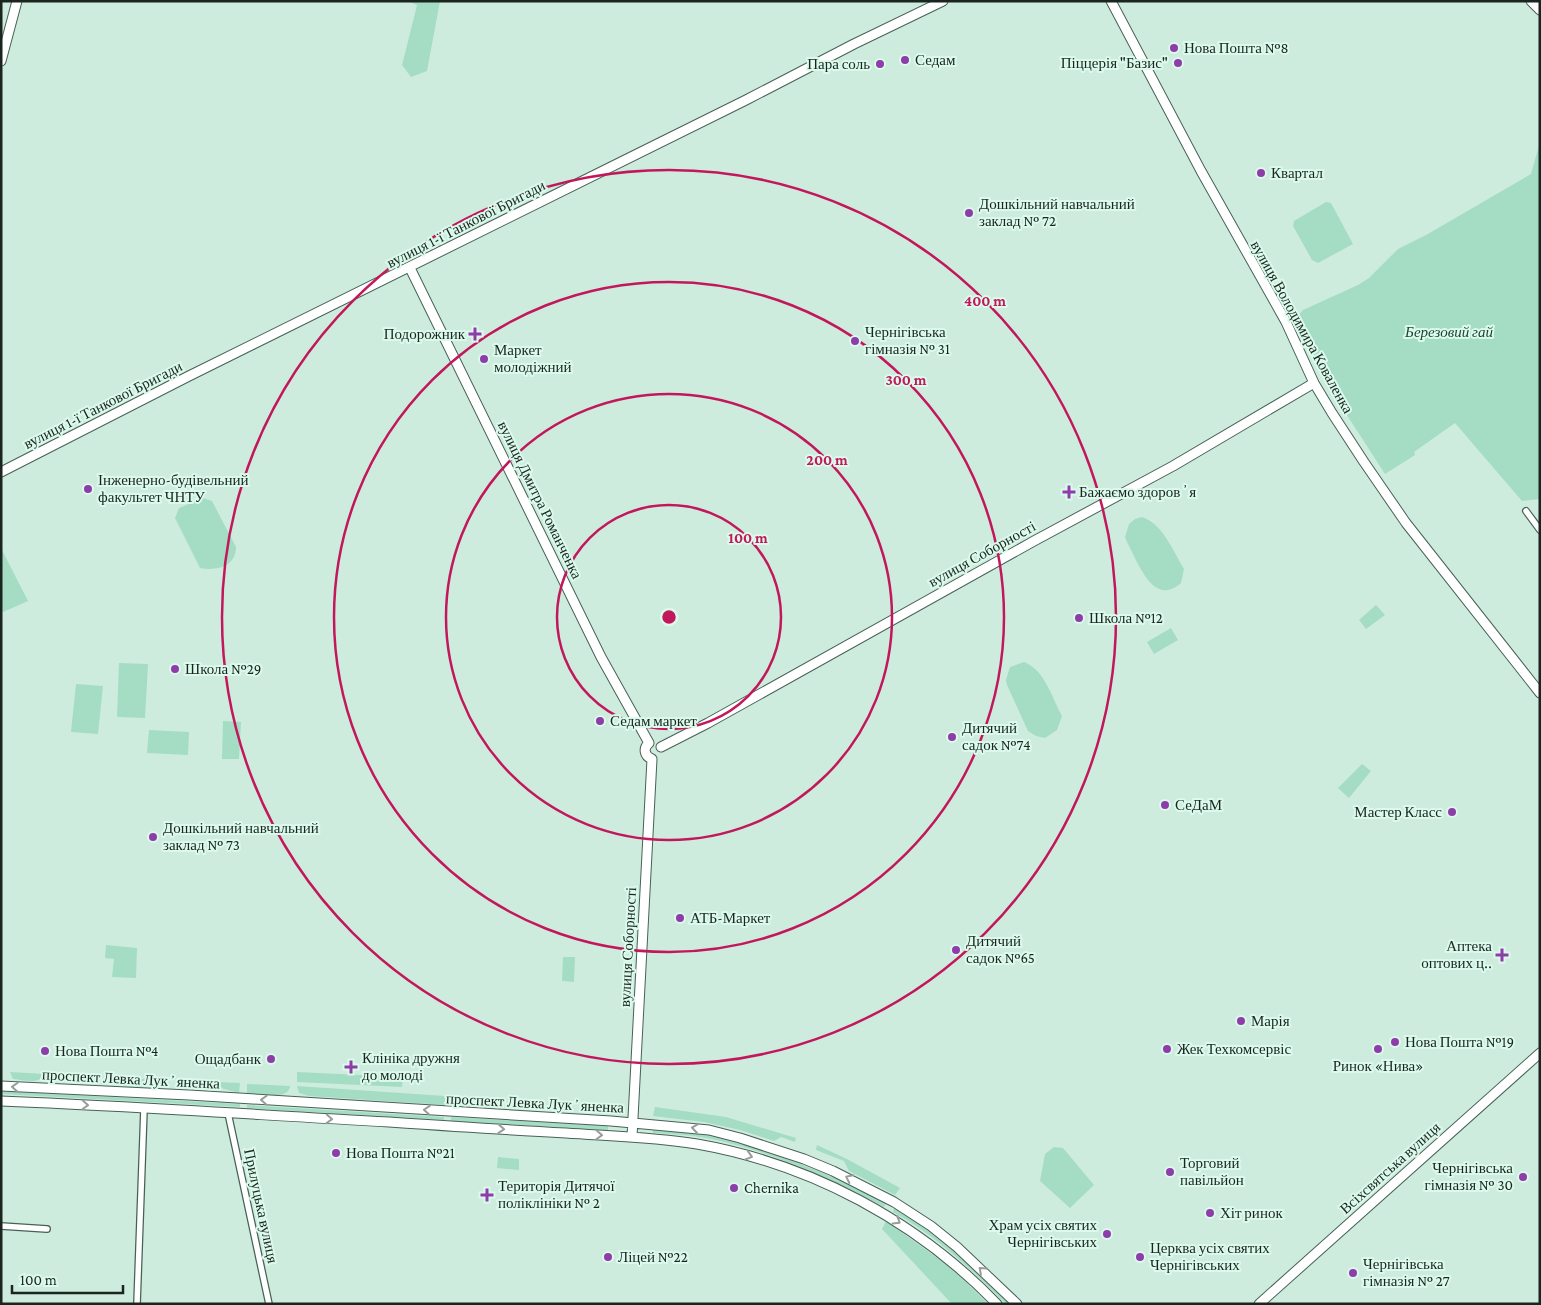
<svg xmlns="http://www.w3.org/2000/svg" width="1541" height="1305" viewBox="0 0 1541 1305" font-family="'Crimson Pro',serif">
  <rect width="100%" height="100%" fill="#ceecde"/>
  <path fill="#a4dcc4" d="M408 1H440L427 71 411 77 402 65 417 5Z
    M1540 142V499L1522 501 1455 423 1414 452 1415 455 1385 474 1332 392 1292 322 1303 310 1358 285 1369 278 1398 249 1426 235 1531 174Z
    M1326 202 1331 203 1353 244 1318 263 1312 260 1293 226 1294 221Z
    M203 498 212 501 236 547C236 567 216 571 200 568L175 518 179 508Z
    M1142 517C1163 524 1173 551 1184 569L1181 583C1153 608 1138 562 1127 542L1125 537 1129 524 1135 519Z
    M1 548 28 601 3 612 1 609Z
    M1376 605 1385 615 1366 629 1359 620Z
    M1171 628 1178 640 1154 654 1147 642Z
    M1024 662C1045 670 1052 698 1062 716L1057 730 1045 738 1036 736 1028 731 1007 685 1006 680 1010 667Z
    M119 663 148 664 145 718 117 717Z
    M76 684 103 686 98 734 71 732Z
    M223 721 241 722 239 759H222Z
    M149 730 189 732 188 755 147 753Z
    M1362 764 1371 771 1349 798 1338 788Z
    M106 945 137 948 136 978 112 977 114 959 105 958Z
    M563 957H575L574 982 562 981Z
    M10 1072 45 1074C39 1085 24 1080 13 1079Z
    M297 1072 403 1077 402 1087 297 1082Z
    M122 1079H161L159 1084 139 1087 125 1086Z
    M217 1082 240 1083 239 1093 217 1087Z
    M247 1084 290 1086C289 1101 258 1094 247 1093Z
    M297 1086 445 1096V1105L309 1096 299 1093Z
    M1 1091 240 1104V1107L1 1094Z
    M247 1105 444 1117V1120L247 1108Z
    M655 1107 726 1117 796 1138 795 1142 781 1137 774 1141 740 1130 704 1122 653 1116Z
    M451 1117 608 1126V1130H604L451 1121Z
    M653 1130 704 1134 768 1151 835 1178 886 1203 884 1207C829 1177 768 1150 706 1138 689 1135 671 1134 653 1133Z
    M817 1145 847 1159 900 1188 895 1195 849 1171 844 1161 816 1150Z
    M1054 1147 1063 1148 1094 1185 1070 1208 1040 1181 1045 1154Z
    M498 1157 519 1159V1170L497 1168Z
    M894 1208C938 1233 976 1269 1011 1304H1006C972 1270 935 1235 893 1212Z
    M886 1221 954 1270 988 1304H952L882 1229Z"/>
  <g fill="none" stroke-linecap="round" stroke-linejoin="round">
    <g stroke="#476156" stroke-width="8">
      <path id="street" d="M1526 511 1540 530
        M228 1113 269 1304
        M1 1226 47 1229
        M137 1304 144 1109"/>
    </g>
    <g stroke="#476156" stroke-width="11">
      <path id="secondary" d="M1111 1 1201 171 1286 322 1314 383 1332 413 1364 462 1406 523 1540 693
        M1531 1 1540 10
        M1 61 17 1
        M410 268 601 657 649 743
        M1 472 189 376 746 100 854 44 943 1
        M649 743C643 748 644 756 652 759
        M661 747 708 723 1034 541 1173 466 1314 383
        M1 1086 189 1095 611 1121 709 1130 740 1138 804 1159 833 1171 894 1202 931 1226 957 1247 1017 1304
        M1 1101C130 1106 260 1115 389 1122 448 1126 507 1130 566 1133 610 1136 654 1137 697 1144 811 1164 917 1221 997 1304
        M632 1137 652 759
        M1259 1304 1540 1053"/>
    </g>
    <use href="#street" stroke="#fff" stroke-width="5.5"/>
    <use href="#secondary" stroke="#fff" stroke-width="9"/>
  </g>
  <defs><path id="oneway-chevron" d="M-2-3.5L2.5 0L-2 3.5" fill="none" stroke-width="1.6" stroke-linecap="round" stroke-linejoin="round" transform="scale(1.25)"/></defs>
  <g stroke="#989d9b">
    <use href="#oneway-chevron" transform="translate(15 1087) rotate(-177)"/>
    <use href="#oneway-chevron" transform="translate(264 1100) rotate(-177)"/>
    <use href="#oneway-chevron" transform="translate(85 1105) rotate(3)"/>
    <use href="#oneway-chevron" transform="translate(427 1110) rotate(-176)"/>
    <use href="#oneway-chevron" transform="translate(329 1119) rotate(3)"/>
    <use href="#oneway-chevron" transform="translate(695 1128) rotate(-172)"/>
    <use href="#oneway-chevron" transform="translate(501 1129) rotate(4)"/>
    <use href="#oneway-chevron" transform="translate(599 1135) rotate(3)"/>
    <use href="#oneway-chevron" transform="translate(749 1156) rotate(17)"/>
    <use href="#oneway-chevron" transform="translate(849 1178) rotate(-154)"/>
    <use href="#oneway-chevron" transform="translate(897 1221) rotate(32)"/>
    <use href="#oneway-chevron" transform="translate(982 1270) rotate(-138)"/>
  </g>
  <g fill="none" stroke="#c2185b" stroke-width="2.5">
    <circle cx="669" cy="617" r="112"/>
    <circle cx="669" cy="617" r="223"/>
    <circle cx="669" cy="617" r="335"/>
    <circle cx="669" cy="617" r="447"/>
  </g>
  <g fill="#8e3caa" stroke="#dbfaec" stroke-width="2">
    <circle cx="1174" cy="48" r="5"/>
    <circle cx="905" cy="60" r="5"/>
    <circle cx="1178" cy="63" r="5"/>
    <circle cx="880" cy="64" r="5"/>
    <circle cx="1261" cy="173" r="5"/>
    <circle cx="969" cy="213" r="5"/>
    <path d="M472.5 326.5h5v5h5v5h-5v5h-5v-5h-5v-5h5z"/>
    <circle cx="855" cy="341" r="5"/>
    <circle cx="484" cy="359" r="5"/>
    <circle cx="88" cy="489" r="5"/>
    <path d="M1066.5 484.5h5v5h5v5h-5v5h-5v-5h-5v-5h5z"/>
    <circle cx="1079" cy="618" r="5"/>
    <circle cx="175" cy="669" r="5"/>
    <circle cx="600" cy="721" r="5"/>
    <circle cx="952" cy="737" r="5"/>
    <circle cx="1165" cy="805" r="5"/>
    <circle cx="1452" cy="812" r="5"/>
    <circle cx="153" cy="837" r="5"/>
    <circle cx="680" cy="918" r="5"/>
    <circle cx="956" cy="950" r="5"/>
    <path d="M1499.5 947.5h5v5h5v5h-5v5h-5v-5h-5v-5h5z"/>
    <circle cx="1241" cy="1021" r="5"/>
    <circle cx="1395" cy="1042" r="5"/>
    <circle cx="1167" cy="1049" r="5"/>
    <circle cx="1378" cy="1049" r="5"/>
    <circle cx="45" cy="1051" r="5"/>
    <circle cx="271" cy="1059" r="5"/>
    <path d="M348.5 1059.5h5v5h5v5h-5v5h-5v-5h-5v-5h5z"/>
    <circle cx="336" cy="1153" r="5"/>
    <circle cx="1170" cy="1172" r="5"/>
    <circle cx="1523" cy="1177" r="5"/>
    <circle cx="734" cy="1188" r="5"/>
    <path d="M484.5 1187.5h5v5h5v5h-5v5h-5v-5h-5v-5h5z"/>
    <circle cx="1210" cy="1213" r="5"/>
    <circle cx="1107" cy="1234" r="5"/>
    <circle cx="608" cy="1257" r="5"/>
    <circle cx="1140" cy="1257" r="5"/>
    <circle cx="1353" cy="1273" r="5"/>
  </g>
  <g text-anchor="middle" dominant-baseline="central" stroke-width="4" stroke-linejoin="round" paint-order="stroke">
    <g font-size="15" fill="#1a2520" stroke="#dbfaec" text-anchor="start">
      <text x="1184" y="48">Нова Пошта №8</text>
      <text x="915" y="60">Седам</text>
      <text x="1168" y="63" text-anchor="end">Піццерія "Базис"</text>
      <text x="870" y="64" text-anchor="end">Пара соль</text>
      <text x="1271" y="173">Квартал</text>
      <text x="979" y="204">Дошкільний навчальний<tspan x="979" dy="17">заклад № 72</tspan></text>
      <text x="865" y="332">Чернігівська<tspan x="865" dy="17">гімназія № 31</tspan></text>
      <text x="465" y="334" text-anchor="end">Подорожник</text>
      <text x="494" y="350">Маркет<tspan x="494" dy="17">молодіжний</tspan></text>
      <text x="98" y="480">Інженерно-будівельний<tspan x="98" dy="17">факультет ЧНТУ</tspan></text>
      <text x="1079" y="492">Бажаємо здоровʼя</text>
      <text x="1089" y="618">Школа №12</text>
      <text x="185" y="669">Школа №29</text>
      <text x="610" y="721">Седам маркет</text>
      <text x="962" y="728">Дитячий<tspan x="962" dy="17">садок №74</tspan></text>
      <text x="1175" y="805">СеДаМ</text>
      <text x="1442" y="812" text-anchor="end">Мастер Класс</text>
      <text x="163" y="828">Дошкільний навчальний<tspan x="163" dy="17">заклад № 73</tspan></text>
      <text x="690" y="918">АТБ-Маркет</text>
      <text x="966" y="941">Дитячий<tspan x="966" dy="17">садок №65</tspan></text>
      <text x="1492" y="946" text-anchor="end">Аптека<tspan x="1492" dy="17">оптових ц‥</tspan></text>
      <text x="1251" y="1021">Марія</text>
      <text x="1405" y="1042">Нова Пошта №19</text>
      <text x="1177" y="1049">Жек Техкомсервіс</text>
      <text x="55" y="1051">Нова Пошта №4</text>
      <text x="362" y="1058">Клініка дружня<tspan x="362" dy="17">до молоді</tspan></text>
      <text x="261" y="1059" text-anchor="end">Ощадбанк</text>
      <text x="1378" y="1066" text-anchor="middle">Ринок «Нива»</text>
      <text x="346" y="1153">Нова Пошта №21</text>
      <text x="1180" y="1163">Торговий<tspan x="1180" dy="17">павільйон</tspan></text>
      <text x="1513" y="1168" text-anchor="end">Чернігівська<tspan x="1513" dy="17">гімназія № 30</tspan></text>
      <text x="498" y="1186">Територія Дитячої<tspan x="498" dy="17">поліклініки № 2</tspan></text>
      <text x="744" y="1188">Chernika</text>
      <text x="1220" y="1213">Хіт ринок</text>
      <text x="1097" y="1225" text-anchor="end">Храм усіх святих<tspan x="1097" dy="17">Чернігівських</tspan></text>
      <text x="1150" y="1248">Церква усіх святих<tspan x="1150" dy="17">Чернігівських</tspan></text>
      <text x="618" y="1257">Ліцей №22</text>
      <text x="1363" y="1264">Чернігівська<tspan x="1363" dy="17">гімназія № 27</tspan></text>
    </g>
    <g font-size="15" fill="#1a2520" stroke="#dbfaec">
      <text transform="translate(466 224) rotate(-27)">вулиця 1-ї Танкової Бригади</text>
      <text transform="translate(1302 327) rotate(61)">вулиця Володимира Коваленка</text>
      <text transform="translate(103 405) rotate(-27)">вулиця 1-ї Танкової Бригади</text>
      <text transform="translate(540 500) rotate(64)">вулиця Дмитра Романченка</text>
      <text transform="translate(982 554) rotate(-29)">вулиця Соборності</text>
      <text transform="translate(628 947) rotate(-87)">вулиця Соборності</text>
      <text transform="translate(131 1079) rotate(3)">проспект Левка Лукʼяненка</text>
      <text transform="translate(535 1103) rotate(3)">проспект Левка Лукʼяненка</text>
      <text transform="translate(1390 1168) rotate(-42)">Всіхсвятська вулиця</text>
      <text transform="translate(261 1206) rotate(78)">Прилуцька вулиця</text>
    </g>
    <g font-size="15" font-style="italic" fill="#1e4435" stroke="#dbfaec">
      <text x="1449" y="332">Березовий гай</text>
    </g>
  </g>
  <circle cx="669" cy="617" r="8" fill="#c2185b" stroke="#dbfaec" stroke-width="2.5"/>
  <g font-size="15" text-anchor="middle" font-weight="bold" fill="#c2185b" stroke="#dbfaec" stroke-width="4" stroke-linejoin="round" paint-order="stroke">
    <text x="985" y="306">400 m</text>
    <text x="906" y="385">300 m</text>
    <text x="827" y="465">200 m</text>
    <text x="748" y="543">100 m</text>
  </g>
  <rect width="1541" height="1305" fill="none" stroke="#1a2520" stroke-width="5"/>
  <path d="M12 1285v8h111v-8" fill="none" stroke="#1a2520" stroke-width="2.5"/>
  <text x="20" y="1285" font-size="15" fill="#1a2520" stroke="#dbfaec" stroke-width="4" paint-order="stroke">100 m</text>
</svg>
